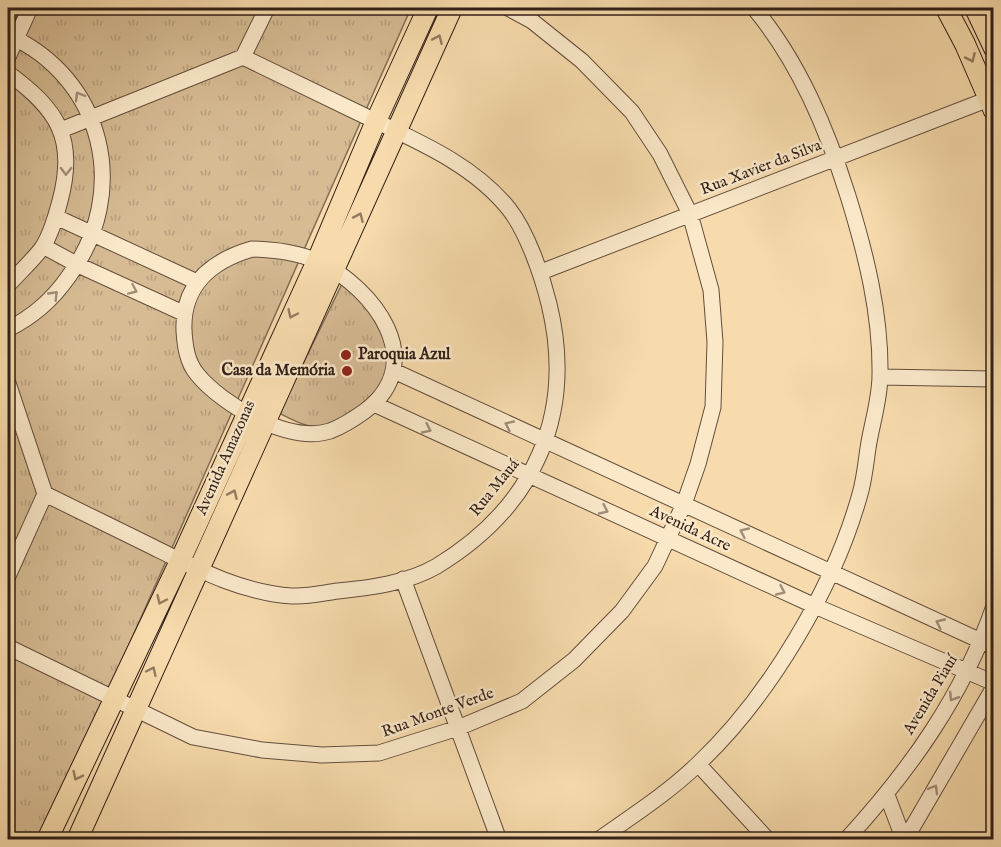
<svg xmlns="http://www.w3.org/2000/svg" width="1001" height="847" viewBox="0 0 1001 847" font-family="'IM FELL English',serif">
  <defs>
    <pattern id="grass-tufts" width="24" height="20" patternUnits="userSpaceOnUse" patternTransform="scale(1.5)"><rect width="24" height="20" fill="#d6bb93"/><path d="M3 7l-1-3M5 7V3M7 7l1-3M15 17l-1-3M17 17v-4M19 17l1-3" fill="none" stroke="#b8a07e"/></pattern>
  </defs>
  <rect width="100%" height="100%" fill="#f7dbac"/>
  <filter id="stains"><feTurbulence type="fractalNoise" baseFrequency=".00333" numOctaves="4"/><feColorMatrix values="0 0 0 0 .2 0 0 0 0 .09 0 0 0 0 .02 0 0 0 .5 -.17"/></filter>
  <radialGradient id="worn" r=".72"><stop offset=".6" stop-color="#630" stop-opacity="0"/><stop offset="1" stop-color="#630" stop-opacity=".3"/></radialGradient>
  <path fill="url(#grass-tufts)" stroke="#846d56" stroke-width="1.5" d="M10 8H411L43 839 8 840V13Z
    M342 284C381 311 406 359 371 401 365 407 354 411 347 415 341 418 334 424 327 426 312 431 293 420 279 413Z"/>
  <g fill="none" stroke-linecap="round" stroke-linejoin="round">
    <g stroke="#634e3d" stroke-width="17">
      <path id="minor" d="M8 35C104 78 131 192 69 276 53 299 33 317 8 329
        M8 57 30 8
        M8 73C57 109 77 138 60 201 56 216 51 235 42 248 32 261 19 273 8 285
        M61 130 243 57
        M56 217 197 282
        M43 246 78 265 183 313
        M252 249C275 250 298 252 319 262 374 288 430 362 365 411 354 419 343 426 330 431 289 444 222 405 197 374 187 362 185 346 184 331 182 285 211 261 252 249Z
        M541 272 994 97
        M394 371 994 647
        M880 377 994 379
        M8 383 45 494
        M374 404 815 606 994 683
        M8 576 45 494C81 512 117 529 153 547 197 569 242 593 292 596 307 597 323 593 338 591 370 588 408 583 437 566 534 507 576 415 549 304 542 275 527 232 509 209 473 164 417 141 367 117 325 97 284 77 243 57L267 8
        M403 579 499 840
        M8 647 193 737 262 750 322 755 379 753 458 728 522 701 574 660 622 611 655 566 684 504 698 464 713 407 715 342 711 290 690 214 660 154 632 112 582 61 532 21 508 8
        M698 764 768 840
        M887 795 904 840
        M598 840C632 816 668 793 698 764 769 697 834 588 860 494 865 477 866 459 869 442 873 420 880 397 880 375 881 314 866 254 848 196 827 129 799 62 754 8
        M846 840C910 770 963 696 994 606
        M905 840 994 687"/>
    </g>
    <g stroke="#321f18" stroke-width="22">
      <path id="major" d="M946 8 965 44 994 111
        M975 8 994 48
        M8 11 9 8
        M47 840 180 561 317 261 376 121 428 8
        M77 840 452 8"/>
    </g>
    <use href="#minor" stroke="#fae8c9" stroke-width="15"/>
    <use href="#major" stroke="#f7dbac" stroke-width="20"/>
  </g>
  <defs><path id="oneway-chevron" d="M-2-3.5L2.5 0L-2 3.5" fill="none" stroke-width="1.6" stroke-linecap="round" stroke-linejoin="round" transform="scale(1.5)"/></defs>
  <g stroke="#947d62">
    <use href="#oneway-chevron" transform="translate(438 39) rotate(-66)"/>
    <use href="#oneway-chevron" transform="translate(971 58) rotate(66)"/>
    <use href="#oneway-chevron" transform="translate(359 217) rotate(-66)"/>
    <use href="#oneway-chevron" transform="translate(292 314) rotate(115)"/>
    <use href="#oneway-chevron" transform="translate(233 494) rotate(-66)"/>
    <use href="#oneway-chevron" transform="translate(161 600) rotate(115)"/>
    <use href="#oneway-chevron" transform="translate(152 671) rotate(-65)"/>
    <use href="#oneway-chevron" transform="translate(77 776) rotate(116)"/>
  </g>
  <g stroke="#a08e79">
    <use href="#oneway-chevron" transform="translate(79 96) rotate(-120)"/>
    <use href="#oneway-chevron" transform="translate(66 171) rotate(91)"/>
    <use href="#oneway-chevron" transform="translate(133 290) rotate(24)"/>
    <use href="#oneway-chevron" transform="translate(54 295) rotate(-46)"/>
    <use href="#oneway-chevron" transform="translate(509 425) rotate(-155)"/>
    <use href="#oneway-chevron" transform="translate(427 429) rotate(25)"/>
    <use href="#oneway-chevron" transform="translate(604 510) rotate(25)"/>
    <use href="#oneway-chevron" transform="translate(744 532) rotate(-155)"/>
    <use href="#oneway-chevron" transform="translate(781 591) rotate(25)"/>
    <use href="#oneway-chevron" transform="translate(940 623) rotate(-155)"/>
    <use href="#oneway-chevron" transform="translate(953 697) rotate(122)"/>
    <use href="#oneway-chevron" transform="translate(934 789) rotate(-60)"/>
  </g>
  <g fill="#8f2418" stroke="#fae8c9" stroke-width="2">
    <circle cx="346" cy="355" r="6"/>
    <circle cx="347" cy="371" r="6"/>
  </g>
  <g text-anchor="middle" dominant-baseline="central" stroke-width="5" stroke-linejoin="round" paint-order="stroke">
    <g font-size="16" fill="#321f18" stroke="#fae8c9">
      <text transform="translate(761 168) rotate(-21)">Rua Xavier da Silva</text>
      <text transform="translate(226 458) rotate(-66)">Avenida Amazonas</text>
      <text transform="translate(495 488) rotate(-51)">Rua Mauá</text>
      <text transform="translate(690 529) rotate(25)">Avenida Acre</text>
      <text transform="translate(931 695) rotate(-59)">Avenida Piauí</text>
      <text transform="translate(438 713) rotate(-20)">Rua Monte Verde</text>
    </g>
    <g font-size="16" font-weight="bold" fill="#321f18" stroke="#fae8c9" text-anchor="start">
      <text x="358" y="355">Paroquia Azul</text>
      <text x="335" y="371" text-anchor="end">Casa da Memória</text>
    </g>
  </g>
  <rect width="1001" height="847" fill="none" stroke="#f7dbac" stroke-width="30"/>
  <rect x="9" y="9" width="983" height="829" fill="none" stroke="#321f18" stroke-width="3"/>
  <rect x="15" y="15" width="971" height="817" fill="none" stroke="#321f18" stroke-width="1.5"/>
  <rect width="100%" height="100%" filter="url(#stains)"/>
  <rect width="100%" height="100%" fill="url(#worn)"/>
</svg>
